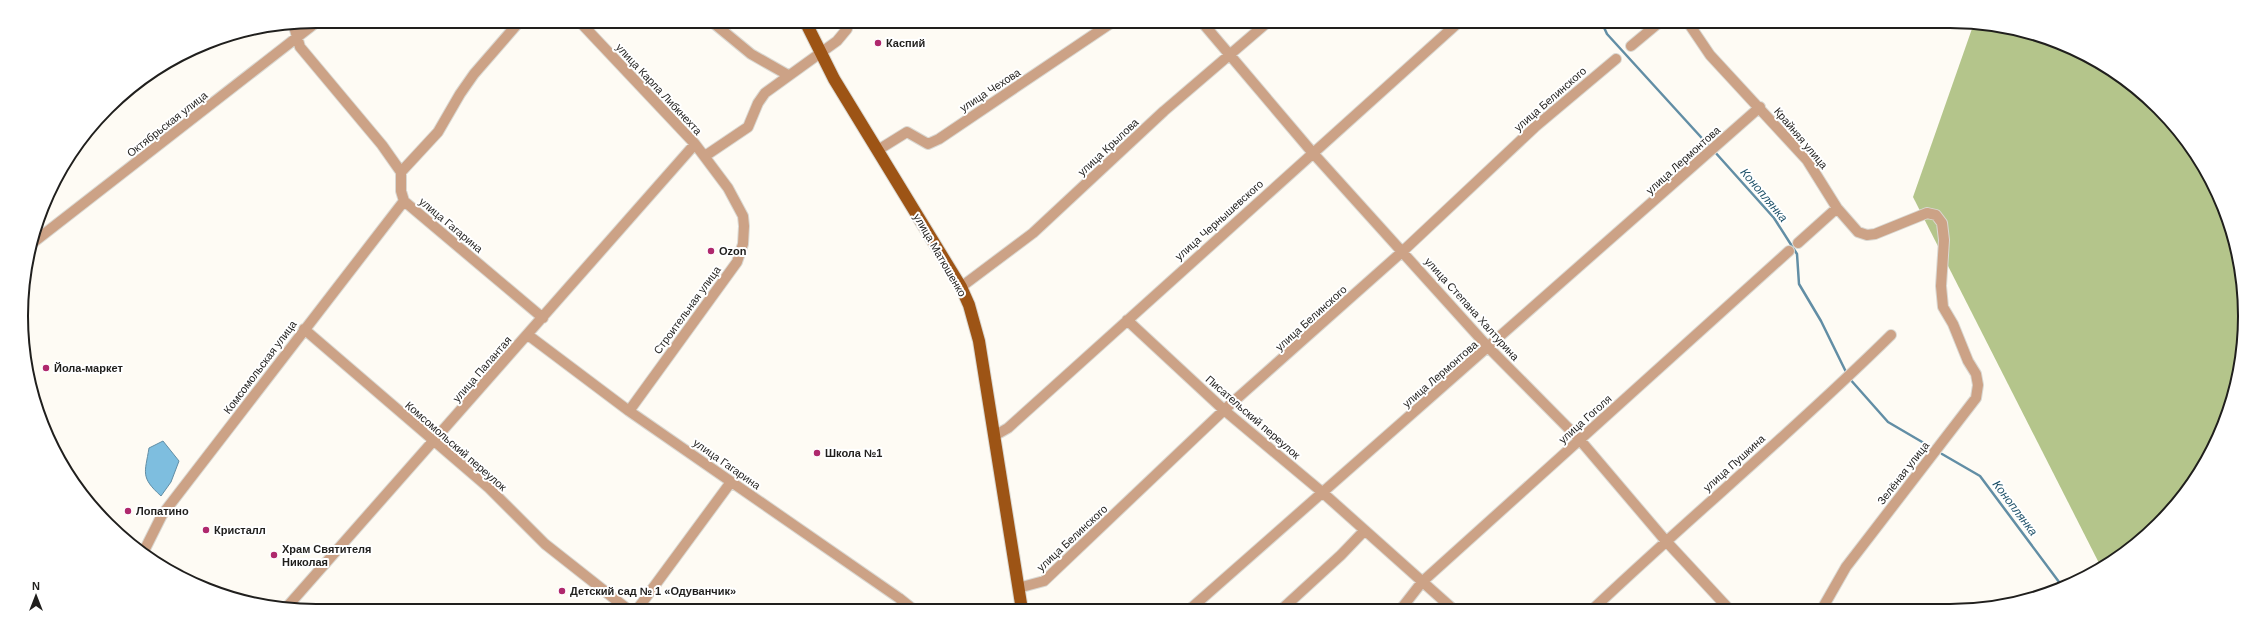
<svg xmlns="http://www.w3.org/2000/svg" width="2266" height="632" viewBox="0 0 2266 632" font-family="Helvetica,sans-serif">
  <rect width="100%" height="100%" fill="#fefbf4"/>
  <path fill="#b4c58b" d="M1974 23 2007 27 2063 43 2114 71 2158 107 2195 152 2222 203 2239 258 2245 316 2239 373 2206 463 2145 538 2101 567 1913 197Z"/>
  <path fill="#7ebedf" stroke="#628ea5" d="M163 441 179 461 171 482 161 496C140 477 145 473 149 448Z"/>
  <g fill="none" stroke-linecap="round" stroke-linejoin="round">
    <path stroke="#628ea5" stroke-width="2.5" d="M1601 21 1607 34 1710 147
      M1714 151 1774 218 1797 254 1799 284 1821 321 1847 374
      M1849 378 1888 422 1929 446
      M1942 454 1980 476 2062 586"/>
    <g stroke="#dad8d2" stroke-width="12">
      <path id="street" d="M579 21 695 144 728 188 743 216 744 226 743 244 737 262 629 411
        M711 21 751 54 788 75
        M1201 21 1312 152 1488 347 1580 440 1665 540 1729 609
        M1687 21 1710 55 1807 160 1837 208 1858 232 1867 235 1875 234 1927 213 1936 215 1942 223 1944 240 1941 286 1943 307 1953 324 1968 361 1976 374 1978 385 1976 398 1846 567 1822 609
        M293 23 300 47 382 145 401 172V191L404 201 543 318
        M1631 46 1661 21
        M878 150 907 132 928 144 939 139 1114 21
        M705 156 748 127 758 103 765 93 837 41 847 29V21
        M401 172 438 132 460 94 474 74 520 21
        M1798 243 1837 208
        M30 245 318 21
        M961 287 1033 233 1164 111 1269 21
        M1127 320 1224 410 1322 492 1453 609
        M304 329 489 488 545 544 630 611
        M528 335 629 411 899 598 914 610
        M994 436 1008 428 1460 21
        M143 553 162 515 404 201
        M1018 588 1044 581 1224 410 1403 251 1535 127 1616 59
        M286 608 695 144
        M1401 609 1422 582 1789 251
        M1593 609C1691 516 1795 430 1891 335
        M1189 610 1760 107
        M1281 610 1341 555 1364 531
        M636 611 731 482"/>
    </g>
    <g stroke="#dad8d2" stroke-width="14">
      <path id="secondary" d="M166 570 178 575"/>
    </g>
    <g stroke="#dad8d2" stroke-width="14">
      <path id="primary" d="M805 21 834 79 961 287 969 305 979 341 1022 610"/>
    </g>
    <use href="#street" stroke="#cca286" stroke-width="10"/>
    <use href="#secondary" stroke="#b2754a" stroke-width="12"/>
    <use href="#primary" stroke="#9d5415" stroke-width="12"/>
  </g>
  <g fill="#af286d" stroke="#fff" stroke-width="1.5">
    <circle cx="878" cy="43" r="4"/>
    <circle cx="711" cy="251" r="4"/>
    <circle cx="46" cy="368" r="4"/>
    <circle cx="817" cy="453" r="4"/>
    <circle cx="128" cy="511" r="4"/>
    <circle cx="206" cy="530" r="4"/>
    <circle cx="274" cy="555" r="4"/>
    <circle cx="562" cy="591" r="4"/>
  </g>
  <g text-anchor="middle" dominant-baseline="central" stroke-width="4" stroke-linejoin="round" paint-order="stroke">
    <g font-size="11" font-weight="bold" fill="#201f1d" stroke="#fff" text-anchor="start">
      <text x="886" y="43">Каспий</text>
      <text x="719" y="251">Ozon</text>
      <text x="54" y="368">Йола-маркет</text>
      <text x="825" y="453">Школа №1</text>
      <text x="136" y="511">Лопатино</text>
      <text x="214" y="530">Кристалл</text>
      <text x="282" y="549">Храм Святителя<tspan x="282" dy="13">Николая</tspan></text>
      <text x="570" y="591">Детский сад № 1 «Одуванчик»</text>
    </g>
    <g font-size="11" fill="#201f1d" stroke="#fff">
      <text transform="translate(659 89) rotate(47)">улица Карла Либкнехта</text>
      <text transform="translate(990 90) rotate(-33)">улица Чехова</text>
      <text transform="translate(1550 99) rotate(-41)">улица Белинского</text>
      <text transform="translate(167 124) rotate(-38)">Октябрьская улица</text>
      <text transform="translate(1801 138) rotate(50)">Крайняя улица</text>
      <text transform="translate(1108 147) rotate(-43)">улица Крылова</text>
      <text transform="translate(1683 160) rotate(-42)">улица Лермонтова</text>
      <text transform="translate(1219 220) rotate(-42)">улица Чернышевского</text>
      <text transform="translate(451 225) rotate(40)">улица Гагарина</text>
      <text transform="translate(940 255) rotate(60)">улица Матюшенко</text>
      <text transform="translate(1472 309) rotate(48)">улица Степана Халтурина</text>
      <text transform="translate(687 310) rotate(-54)">Строительная улица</text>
      <text transform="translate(1311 318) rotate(-42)">улица Белинского</text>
      <text transform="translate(260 367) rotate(-53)">Комсомольская улица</text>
      <text transform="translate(482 369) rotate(-49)">улица Палантая</text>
      <text transform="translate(1440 374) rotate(-41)">улица Лермонтова</text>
      <text transform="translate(1253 417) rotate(41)">Писательский переулок</text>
      <text transform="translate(1585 419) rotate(-42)">улица Гоголя</text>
      <text transform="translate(456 446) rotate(41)">Комсомольский переулок</text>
      <text transform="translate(1734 463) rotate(-42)">улица Пушкина</text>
      <text transform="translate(727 464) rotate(35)">улица Гагарина</text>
      <text transform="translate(1903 473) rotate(-52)">Зелёная улица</text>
      <text transform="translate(1072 538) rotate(-43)">улица Белинского</text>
    </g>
    <g font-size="12" font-style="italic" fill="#1f526a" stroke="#fff">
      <text transform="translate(1764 195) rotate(50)">Коноплянка</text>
      <text transform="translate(2015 508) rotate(53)">Коноплянка</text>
    </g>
  </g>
  <path d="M0 0H2266V632H0ZM316 28H1950A288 288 0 0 1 2238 316V316A288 288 0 0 1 1950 604H316A288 288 0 0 1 28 316V316A288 288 0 0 1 316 28Z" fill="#fff" fill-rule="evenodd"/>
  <path fill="none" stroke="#201f1d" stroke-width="2" d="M316 28H1950A288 288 0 0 1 2238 316V316A288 288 0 0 1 1950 604H316A288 288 0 0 1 28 316V316A288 288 0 0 1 316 28Z"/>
  <g transform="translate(36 596)" stroke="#ffffff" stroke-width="3" paint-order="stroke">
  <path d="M0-3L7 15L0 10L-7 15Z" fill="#201f1d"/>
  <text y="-6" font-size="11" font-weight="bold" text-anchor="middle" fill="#201f1d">N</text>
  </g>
</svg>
